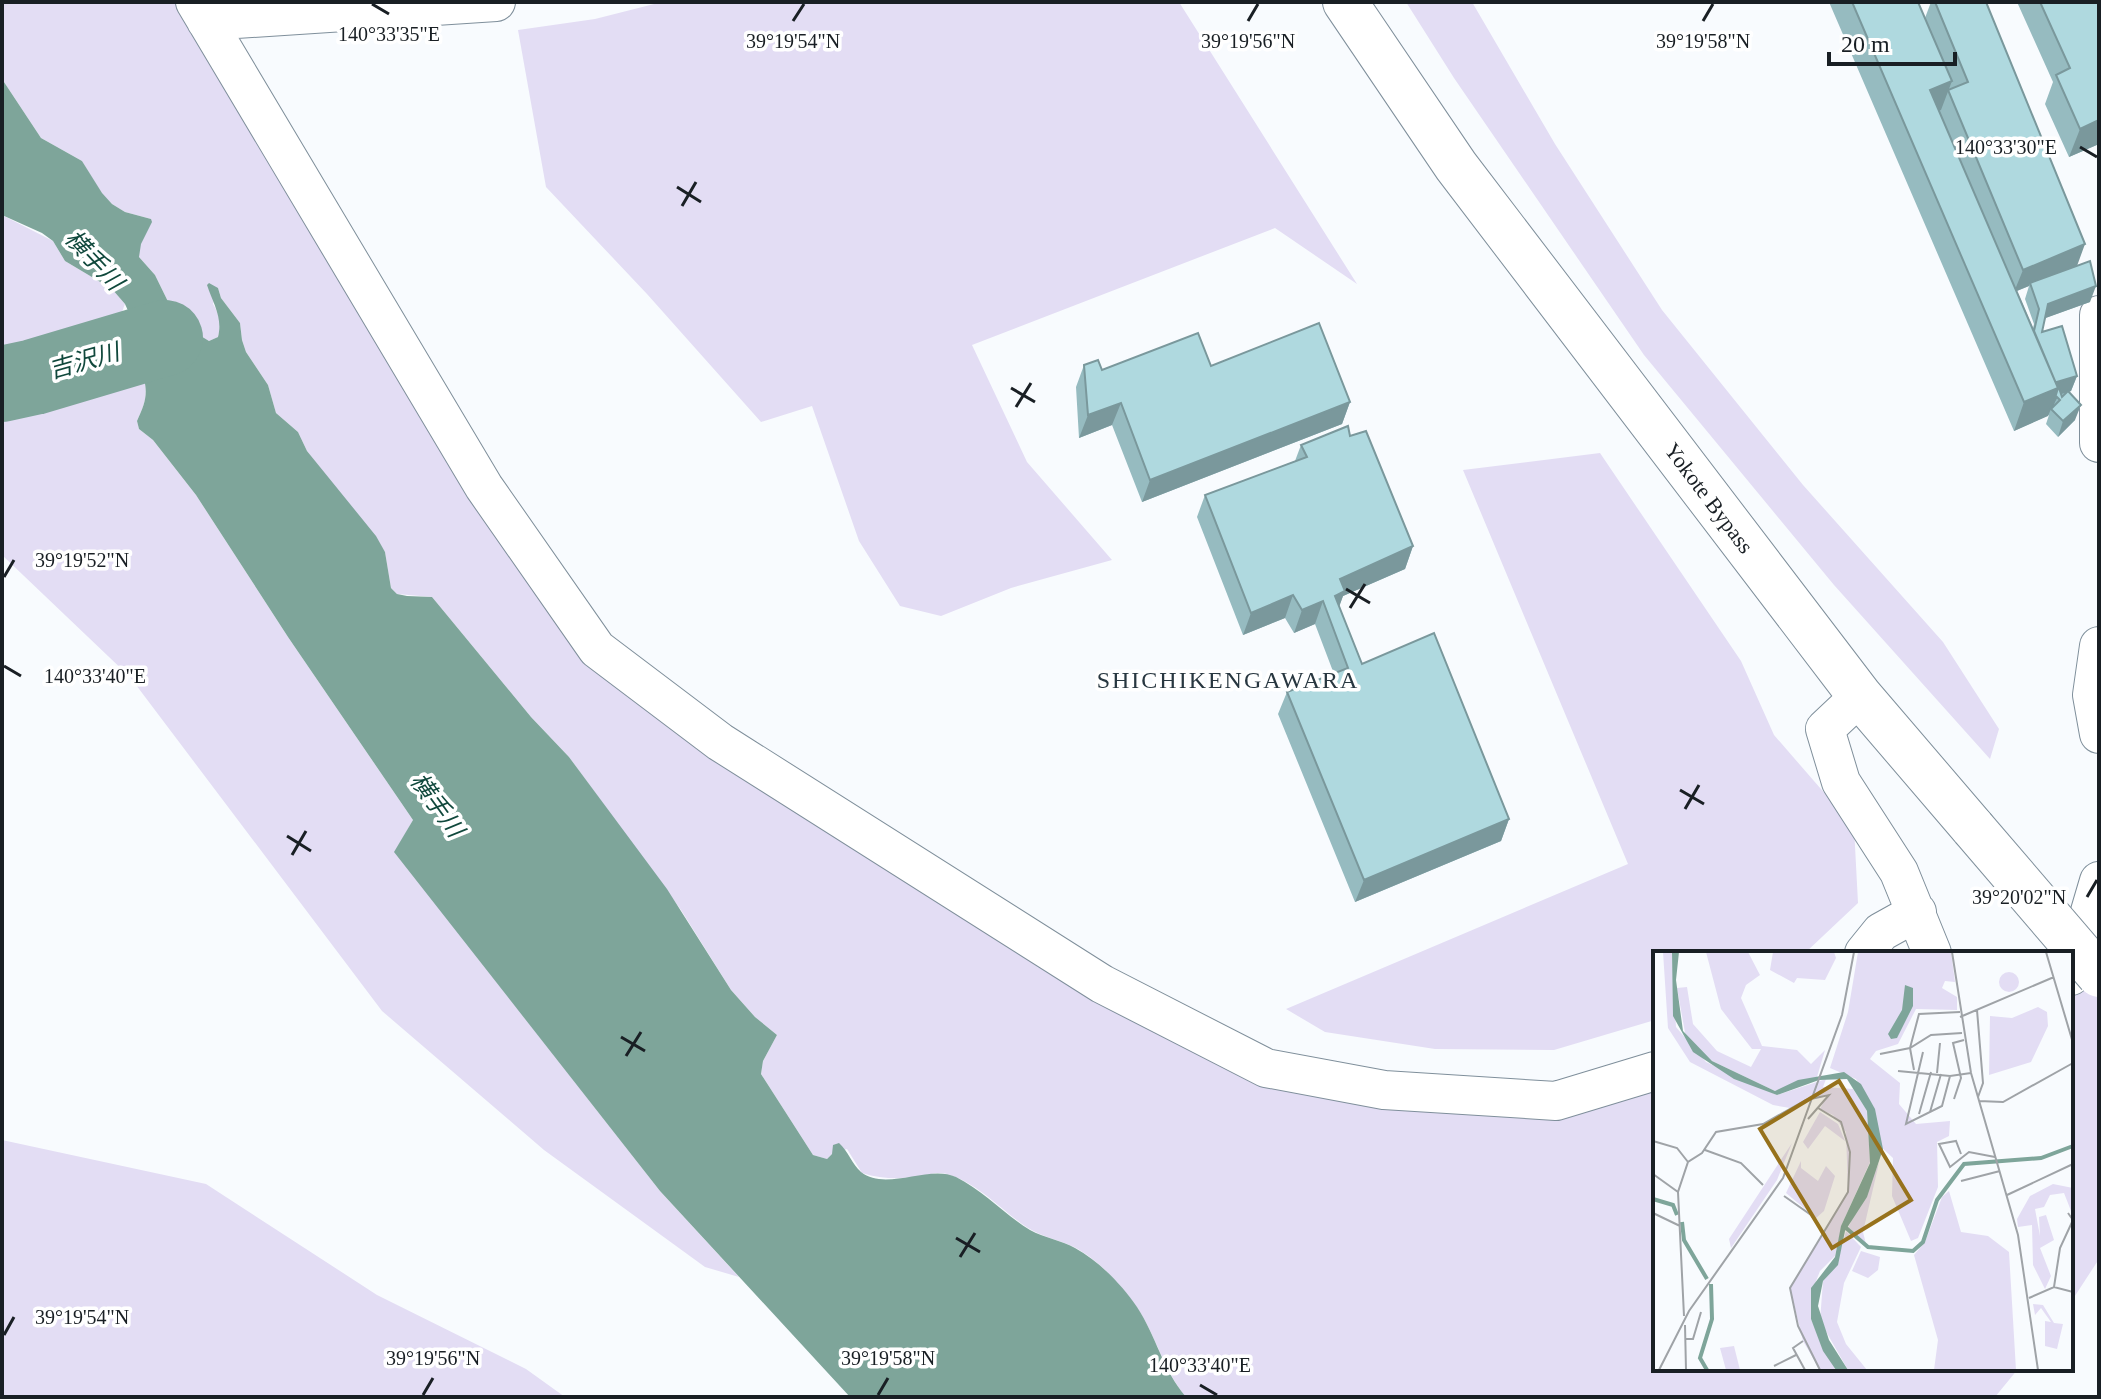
<svg xmlns="http://www.w3.org/2000/svg" width="2101" height="1399" viewBox="0 0 2101 1399" font-family="'Times New Roman','Noto Sans JP',serif">
  <rect width="100%" height="100%" fill="#f8fbfe"/>
  <path fill="#e3ddf4" d="M2 2H195L597 649 1266 1068 1556 1101 1655 1071V1369H2018L1995 1397H1186C1163 1369 1156 1335 1136 1306 1121 1284 1097 1259 1074 1247 1059 1240 1042 1237 1028 1228 1002 1211 978 1183 947 1174 935 1171 928 1175 917 1177 898 1179 881 1179 862 1173L847 1149 832 1154 827 1159 813 1155 761 1074 763 1061 777 1035 755 1017 731 990 681 910 569 757 531 717 437 603 432 597 397 594 391 588 385 552 307 451 298 432 276 413 268 385 246 352 242 340 240 323 221 298 218 288 213 304C220 316 221 324 218 337L209 341 178 322 155 275 139 257 138 250 151 219 125 212 112 204 101 193 82 161 41 138 2 79Z
    M662 2H1179L1357 284 1275 228 972 345 1027 462 1112 560 1011 588 941 616 900 606 859 541 812 406 761 422 647 294 546 187 518 30 595 19Z
    M1406 2H1472L1555 144 1662 310 1803 485 1943 642 1999 729 1990 759 1834 585 1644 355 1454 78Z
    M2 215 53 241 65 261 112 289 125 304C122 311 120 322 115 327 92 351 33 367 2 370Z
    M126 363 140 367C149 390 147 400 137 421L139 429 153 440 196 495 288 637 413 820 395 852 660 1191 739 1277 705 1267 544 1150 382 1011 130 677 2 555V405L28 390 59 387 89 378 105 365Z
    M1600 453 1741 661 1774 735 1854 827 1858 903 1805 953H1655V1020L1554 1050 1435 1049 1325 1032 1286 1009 1628 864 1463 470Z
    M2099 881V1259L2071 1302V976Z
    M2 1140 206 1184 377 1295 526 1369 565 1397H2Z"/>
  <path fill="#7ea59a" d="M2 79 41 138 82 161 102 193 112 204 125 212 151 219 152 222 141 244 139 257 155 275 178 322 209 341 218 337C223 318 213 303 207 285L209 283 218 288 221 298 240 323 242 340 246 352 268 385 276 413 298 432 307 451 376 536 385 552 391 588 397 594 407 596 432 597 437 603 531 717 569 757 667 889 731 990 755 1017 777 1035 763 1061 761 1074 813 1155 827 1159 832 1154 833 1145 839 1143C848 1151 852 1164 861 1172 886 1192 929 1164 956 1177 984 1191 1004 1214 1030 1230 1044 1238 1061 1240 1075 1248 1099 1261 1122 1285 1137 1307 1156 1336 1163 1370 1186 1397H850L660 1191 394 852 413 820 288 637 196 495 153 440 139 429 137 421C147 400 149 390 140 367L126 363 124 346 135 334 134 324 125 304 112 289 65 261 53 241 42 233 2 215Z"/>
  <g fill="none" stroke-linecap="round" stroke-linejoin="round">
    <path stroke="#7ea59a" stroke-width="76" d="M2 384 34 377 165 338"/>
    <g stroke="#7f8f9b" stroke-width="40">
      <path id="minor" d="M195 2 484 487 597 649 720 742 1102 984 1266 1068 1384 1090 1556 1101 1655 1071
        M206 21 496 2
        M2099 315V443
        M2099 646 2092 695 2099 734
        M1860 696 1825 729 1841 782 1899 872 1932 953
        M1864 953 1881 932 1917 912
        M2071 976 2099 881"/>
    </g>
    <g stroke="#7f8f9b" stroke-width="46">
      <path id="trunk" d="M1345 2 1456 166 1860 696 1973 828"/>
    </g>
    <use href="#minor" stroke="#fff" stroke-width="38"/>
    <use href="#trunk" stroke="#fff" stroke-width="44"/>
    <g stroke="#7f8f9b" stroke-width="46" stroke-linecap="butt">
      <path id="trunk-bridge" d="M1973 828 2099 975"/>
    </g>
    <use href="#trunk-bridge" stroke="#fff" stroke-width="44"/>
  </g>
  <path fill="#96bbc0" fill-rule="evenodd" d="M1829 2H1918L1925 18 1931 2H1986L2090 302 2045 318 2042 332 2077 376 2071 391 2068 392 2075 420 2058 437 2046 424 2049 415 2014 431ZM2029 286 2025 299 2034 324 2033 328 2017 291Z
    M2017 2H2099V144L2069 157 2045 104 2053 82Z
    M1084 365 1102 370 1211 366 1350 402 1342 424 1142 502 1112 425 1079 438 1076 387Z
    M1350 436 1413 546 1405 569 1343 596 1339 606 1362 664 1509 819 1501 841 1355 902 1278 714 1287 692 1334 674 1315 624 1294 633 1285 618 1243 635 1197 517 1205 495 1295 461 1301 445Z"/>
  <path fill="#7a989c" d="M1952 81 1941 110 1920 119 1930 90Z
    M2099 120V144L2069 157 2080 129Z
    M2085 244 2077 266 2030 283 2029 286 2014 292 2023 270Z
    M2096 286 2090 302 2043 319 2048 304Z
    M2077 376 2071 391 2055 396 2057 397 2052 410 2051 409 2048 416 2014 431 2024 402 2057 382Z
    M1350 402 1342 424 1142 502 1150 480Z
    M1121 403 1112 425 1079 438 1088 415Z
    M2081 405 2075 420 2058 437 2063 421Z
    M1413 546 1405 569 1343 596 1337 613 1328 615 1340 579Z
    M1293 595 1285 618 1243 635 1251 613Z
    M1323 601 1315 624 1294 633 1302 610Z
    M1509 819 1501 841 1355 902 1364 880Z"/>
  <path fill="#afd9df" stroke="#7a989c" stroke-width="2" d="M1852 2H1918L1952 81 1930 90 2058 388 2024 402Z
    M1935 2H1986L2085 244 2023 270 1948 90 1968 82Z
    M2040 2H2099V120L2080 129 2056 75 2070 68Z
    M2090 261 2096 286 2048 304 2042 332 2062 326 2077 376 2057 382 2062 397 2068 391 2081 405 2063 421 2051 409 2060 400 2057 397 2054 401 2058 388 2034 331 2039 309 2030 283Z
    M1319 323 1350 402 1150 480 1121 403 1088 415 1084 365 1098 360 1102 370 1198 333 1211 366Z
    M1348 426 1350 436 1366 431 1413 546 1340 579 1345 591 1335 596 1362 664 1434 633 1509 819 1364 880 1287 692 1348 668 1323 601 1302 610 1293 595 1251 613 1205 495 1307 457 1301 445Z"/>
  <path fill="none" stroke="#191f24" stroke-width="3" d="M372 4 389 14M793 21 804 4M1248 21 1258 4M1703 21 1713 4M2080 147 2097 157M677 187 701 202M682 206 696 182M1011 388 1035 402M1016 407 1031 383M4 577 14 560M1346 589 1370 603M1350 608 1365 584M4 666 21 676M1680 790 1704 804M1685 809 1699 785M287 836 311 851M292 855 306 831M2087 897 2097 880M621 1037 645 1051M626 1056 641 1032M956 1238 980 1252M960 1257 975 1233M4 1335 14 1317M1200 1385 1217 1395M423 1395 433 1378M878 1395 888 1378"/>
  <g text-anchor="middle" dominant-baseline="central" stroke-width="7" stroke-linejoin="round" paint-order="stroke">
    <g font-size="22" fill="#191f24" stroke="#fff">
      <text transform="translate(1709 498) rotate(53)">Yokote Bypass</text>
    </g>
    <g font-size="24" font-style="italic" fill="#10483c" stroke="#fff">
      <text transform="translate(94 260) rotate(47)">横手川</text>
      <text transform="translate(84 361) rotate(-16)">吉沢川</text>
      <text transform="translate(437 805) rotate(54)">横手川</text>
    </g>
    <g font-size="24" letter-spacing="2" fill="#283740" stroke="#fff">
      <text x="1228" y="680">SHICHIKENGAWARA</text>
    </g>
  </g>
  <g transform="translate(1653 951)">
    <rect width="420" height="420" fill="#f8fbfe"/>
    <path d="M10 1H19L23 76 53 111 124 144 173 128 170 136 200 138 214 160 217 211 189 273 182 305 167 320 158 343V368L183 419H167L150 390 137 337 195 241 193 181 180 164 167 158 175 143 137 157 120 154 37 111 15 77ZM53 1H95L107 24 93 34 88 47 109 95 144 99 158 113 172 99 164 126 122 140 59 110 33 87 24 37 34 36 40 73 64 100 98 116 108 98H99L68 58ZM120 1H181L183 7 172 29 144 27 141 32 117 19ZM205 1H298L302 31 292 30 289 37 304 46V59L263 58 245 93 223 100 217 108 247 132 246 153 263 173 297 170 296 185 284 191 285 236 265 287 258 290 239 245 240 207 228 196 220 155 203 128 177 117 195 61ZM346 31a10 10 0 1 1 20 0a10 10 0 1 1-20 0ZM385 56 394 61 395 75 378 111 336 124 337 65 359 67ZM167 161 185 173 192 190 172 175 155 198 150 191ZM139 192 124 229 78 297 76 288ZM148 210V217L165 230 173 215 182 225 171 260 163 267 133 242ZM226 212 210 281 213 293 195 277ZM400 233 420 237V265L411 242 397 244 391 256 382 258 387 285 386 266 393 264 401 289 387 297 398 325 392 338 380 314 379 274 365 276 364 268 377 245ZM296 240 308 281 335 285 356 301 363 419H281L285 389 261 304 272 291 289 246ZM193 280 208 296 191 332 184 371 193 393 214 419H195L167 370 170 330 184 313ZM208 300 227 306 225 319 215 327 199 320ZM380 353 390 354 401 372 410 373 404 398 392 395V370L398 371 388 357 382 364ZM81 395 87 419H73L67 397Z" fill="#e3ddf4"/>
    <path d="M19 1H26L23 29 30 80 59 110 122 140 145 129 191 121 208 133 222 158 230 198 214 246 192 280 185 314 170 330 165 355 176 389 195 419H183L170 400 158 368V337L182 306 188 275 217 212 214 160 194 128 166 129 124 144 81 128 40 101 20 65ZM252 34 260 37V55L244 87 238 88 235 83 249 59Z" fill="#7ea59a"/>
    <path fill="none" stroke="#7ea59a" stroke-width="4" d="M0 248 20 254 24 264M29 271 31 289 54 328M192 276 215 296 260 300 270 291 284 249 311 213 388 207 420 195M54 419 47 407 59 368 58 333"/>
    <path fill="none" stroke="#9fa3a7" stroke-width="2" d="M299 1 318 122 365 284 385 419M393 1 420 92M324 59 330 132 325 146M307 66 401 26M270 101 253 173 289 155 297 125M227 103 257 97 278 84 309 82M261 119 257 97 266 63 307 61M245 120 297 125 318 122M284 122 287 92M301 148 308 127 300 92 311 89M326 150 350 151 420 112M165 157 188 171 197 201 195 241 137 337 145 375 167 419M277 161 288 123M266 163 278 121M0 190 24 197 35 211M52 199 88 212 110 234M308 203 303 190 286 193 297 216 316 201 342 206M0 223 25 241M308 230 347 220M354 244 420 213M131 245 158 264 173 285M0 262 27 275M401 336 407 297 420 269 415 262M376 347 401 336 420 341M31 365 25 241 35 211 49 202 63 181 110 173 153 149 176 144 155 168M32 374 33 419M32 388H40L48 361M150 390 140 397 152 419M121 415 143 404M6 419 36 360 130 227 189 64 201 1"/>
    <path fill="#97721c" fill-opacity="0.15" stroke="#97721c" stroke-width="4" d="M186 130 258 249 179 297 107 178Z"/>
    <rect width="420" height="420" fill="none" stroke="#191f24" stroke-width="4"/>
  </g>
  <g font-size="20" text-anchor="middle" fill="#191f24" stroke="#fff" stroke-width="7" stroke-linejoin="round" paint-order="stroke">
    <text x="389" y="41">140°33'35"E</text>
    <text x="793" y="48">39°19'54"N</text>
    <text x="1248" y="48">39°19'56"N</text>
    <text x="1703" y="48">39°19'58"N</text>
    <text x="2006" y="154">140°33'30"E</text>
    <text x="82" y="567">39°19'52"N</text>
    <text x="95" y="683">140°33'40"E</text>
    <text x="2019" y="904">39°20'02"N</text>
    <text x="82" y="1324">39°19'54"N</text>
    <text x="433" y="1365">39°19'56"N</text>
    <text x="888" y="1365">39°19'58"N</text>
    <text x="1200" y="1372">140°33'40"E</text>
  </g>
  <rect width="2101" height="1399" fill="none" stroke="#191f24" stroke-width="8"/>
  <path d="M1829 52v12h126v-12" fill="none" stroke="#191f24" stroke-width="4"/>
  <text x="1841" y="52" font-size="24" fill="#191f24" stroke="#ffffff" stroke-width="6" paint-order="stroke">20 m</text>
</svg>
